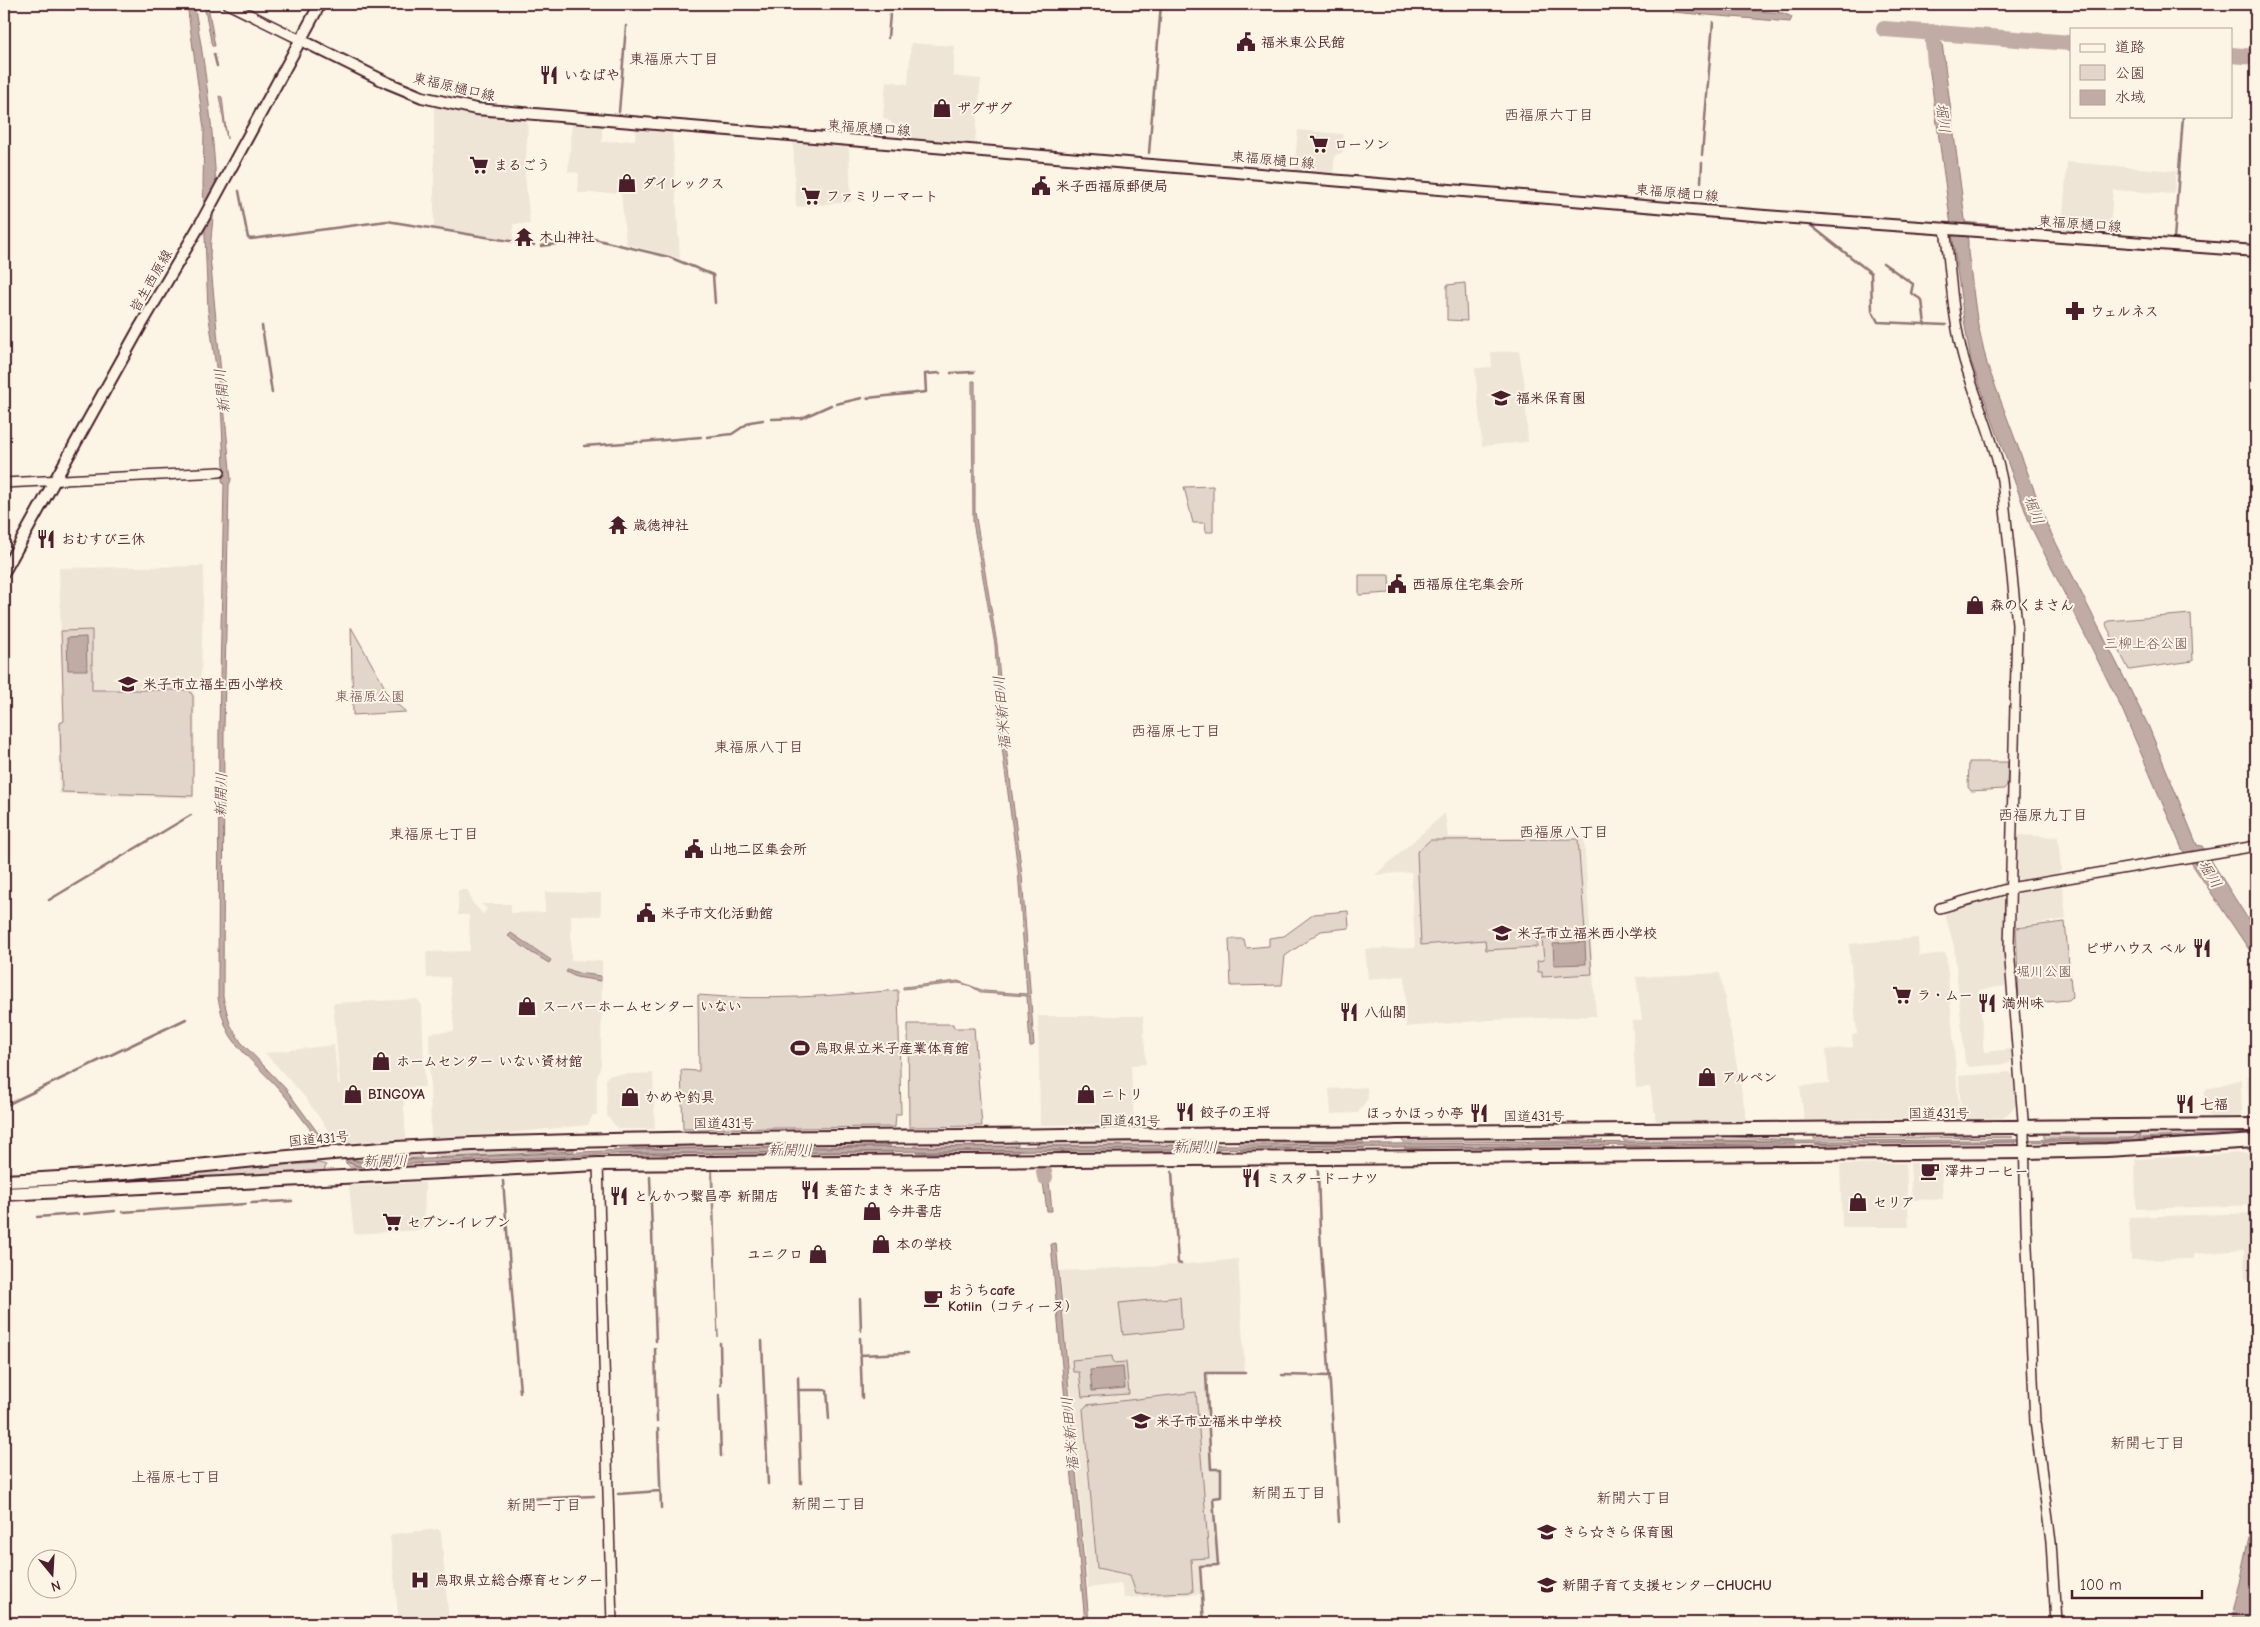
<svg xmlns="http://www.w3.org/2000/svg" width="2260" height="1627" viewBox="0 0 2260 1627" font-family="'Comic Neue','Klee One',sans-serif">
  <rect width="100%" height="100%" fill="#fcf5e5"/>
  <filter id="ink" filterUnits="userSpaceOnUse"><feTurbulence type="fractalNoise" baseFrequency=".02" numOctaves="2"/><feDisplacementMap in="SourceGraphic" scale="10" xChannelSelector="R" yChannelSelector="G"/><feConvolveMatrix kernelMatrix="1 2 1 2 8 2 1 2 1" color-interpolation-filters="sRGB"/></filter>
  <g filter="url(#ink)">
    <path fill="#eee5d7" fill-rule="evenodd" d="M911 43 955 46 953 76 981 79 975 143 904 138V131L883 117 886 81 908 84Z
      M434 106 457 112 524 119 528 124 525 174 530 224H513V241L434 228Z
      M572 123 602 125V142L635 140 636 128 672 131 680 258 626 244 621 193H578L579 173 568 172Z
      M1298 130 1343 134 1342 153 1335 155 1333 175 1294 172Z
      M793 141 846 146 849 148 851 202 796 207Z
      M2067 162 2176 171 2174 194 2113 190 2110 234 2062 230Z
      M1519 351 1524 379 1528 442 1482 446 1475 368 1492 367 1491 352Z
      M204 566 201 679 191 690 195 695 194 798 59 794V722L63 720 59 568Z
      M1445 813 1448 837 1584 839 1596 1016 1491 1020 1406 1027 1405 976 1368 979 1365 949 1415 948 1411 872 1375 875Z
      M2018 835 2058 837 2061 869 2058 874 2021 880 2017 877Z
      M2059 886 2063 888 2066 919 2016 927 2017 897 2020 892Z
      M458 890H468L472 902 483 914 487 909 481 904H511V913L545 912V892L601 893V916L571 915V960L602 961V975L578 973 568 968 566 972 576 977 602 981 601 1065 597 1078V1115H593L588 1125 508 1133 431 1138 429 1033 454 1031 450 977 427 978 426 952 470 951 469 915H458ZM511 933 551 959 550 963 515 943 508 936Z
      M2001 895 2004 898 2005 986 1979 990 1984 1052 2011 1049 2012 1059 2008 1064 1969 1067 1965 1063 1954 946 1945 915 1948 910Z
      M1918 938 1919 956 1946 953 1960 1118 1804 1120 1800 1086 1829 1084 1826 1050 1853 1047 1852 1035 1857 1034 1849 944Z
      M1720 973 1747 1121H1656L1650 1087 1636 1088 1632 1021 1642 1020 1636 977Z
      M417 999 422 1005 425 1087 403 1088 406 1139 343 1143 330 1133 304 1096 265 1053 334 1045 338 1084H340L333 1003Z
      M1038 1016H1143L1146 1064 1131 1065 1134 1124 1040 1125Z
      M2009 1072 2013 1075 2016 1106 2003 1118 1961 1119 1959 1076Z
      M653 1073 655 1129H618L607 1116 606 1079 609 1075Z
      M2256 1074V1116H2249L2247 1077Z
      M2241 1079 2242 1116 2212 1117 2204 1113V1094L2207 1089Z
      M1367 1087 1368 1098 1358 1113 1331 1114 1329 1089Z
      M2256 1152V1205L2136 1209 2135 1159Z
      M1906 1163 1909 1227H1842L1840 1164Z
      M1910 1163H1941L1943 1199 1912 1200Z
      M425 1182 424 1230 354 1234 349 1186Z
      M2256 1213V1278L2245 1279 2244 1250 2194 1254V1259L2131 1260 2129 1217Z
      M1238 1259 1245 1373H1205L1211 1469H1221V1497L1213 1498 1218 1564 1200 1566 1202 1594 1124 1598 1121 1584 1088 1588 1060 1271 1178 1265Z
      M438 1529 441 1532 449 1623H399L390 1537 393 1534Z"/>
    <path fill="#e2d5ca" stroke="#967a7a" d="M1465 283 1467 321 1447 320V285Z
      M1213 486V532H1206L1205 523H1193L1184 487Z
      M1359 575H1389L1390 593 1359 595Z
      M2191 614 2193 661 2129 670 2106 625 2108 621Z
      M351 627 392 700 406 712 353 715Z
      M92 630V690H189L193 696V796L62 792 60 723 64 721 61 631Z
      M1969 762H2008L2007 785 2004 789 1971 791 1968 787Z
      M1578 839 1585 931 1537 934V947L1486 950 1485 940 1421 945 1417 852 1430 840Z
      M1348 911 1349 928 1321 931 1285 956 1282 985 1231 986 1229 939H1244L1246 948 1269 946V938L1284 936 1314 914Z
      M2065 922 2072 997 2069 1000 2023 1004 2019 1002 2016 928Z
      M1589 936 1592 974 1542 977V972H1538L1537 961 1544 960 1542 939Z
      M898 990 901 1114H896L895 1127 683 1129 681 1070 699 1071 698 995C765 1001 831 996 898 990Z
      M908 1024H953L954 1028H974L982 1126 909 1127Z
      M2256 1131V1133L2138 1138 2142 1132Z
      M2044 1133H2138L2133 1138H2044Z
      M1935 1134 1973 1137H2013L1814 1139V1135Z
      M1717 1136 1795 1140 1624 1141 1623 1137Z
      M1522 1137 1603 1141 1403 1142 1401 1138Z
      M2217 1138 2125 1145 2044 1144V1141L2135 1142Z
      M1280 1139 1319 1142 1364 1143H1238L1240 1140Z
      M1017 1140 1018 1146 914 1147 918 1142Z
      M1041 1140H1140L1220 1145 1036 1146Z
      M811 1142 891 1146 619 1149 618 1144Z
      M2016 1142 2014 1147 1895 1149 1815 1144Z
      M1796 1145 1794 1148 1702 1150 1663 1146 1624 1147V1146Z
      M1605 1147 1604 1149 1487 1152 1404 1148Z
      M1364 1148V1153L1323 1154 1283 1149H1240Z
      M494 1149 531 1151 574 1149V1151L433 1158 438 1152Z
      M1038 1150H1220V1154L1123 1155Z
      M1018 1151V1156L917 1152Z
      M892 1152V1156L698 1158 659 1154H618Z
      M417 1153 422 1158 359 1161 348 1157Z
      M574 1156V1160L438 1167 433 1163Z
      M345 1162 358 1166 422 1163 418 1167H350Z
      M319 1163 326 1165 324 1172 117 1183 85 1182 242 1167Z
      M1180 1297 1182 1329 1123 1335 1119 1303Z
      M1112 1356 1113 1363 1126 1362 1129 1394 1082 1397 1079 1372H1073L1072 1360Z
      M1196 1392 1209 1558 1191 1559 1193 1592 1136 1594 1130 1575 1097 1568 1083 1409 1087 1405Z
      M4 1563 8 1608 4 1609Z"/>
    <path fill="#c0aca5" stroke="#917474" d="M187 4H194C204 58 211 113 215 168 217 197 211 226 210 256L231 480 229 485 224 728 223 997 230 1024 241 1042 285 1088 321 1137 348 1158 359 1162 647 1149 2126 1139 2133 1138 2138 1133 2140 1134 2138 1139 2256 1135 2125 1141 712 1153 718 1337 710 1153H639L358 1166C320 1153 304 1117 279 1089 264 1072 245 1057 232 1038 224 1026 221 1012 218 998L219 728 224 485 222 480 224 467 221 402 208 311 203 186 204 129Z
      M204 5 208 6 215 46H212Z
      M1678 5 1783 13 1792 17 1790 22 1672 12 1670 6Z
      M1942 43 1968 242V252L1977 320 1987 364 2033 487 2047 525 2148 725 2197 845 2202 846 2256 932V960L2182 849 2122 709 2031 527 1971 361 1964 320 1926 44Z
      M219 96 222 97 227 139Z
      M972 381H975V512L997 644 1005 738 1022 875 1034 1045 1030 1047 1027 996 982 993 969 985 958 983 903 989V987L958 981 984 991 1027 994 1018 870 1000 732 995 645 973 522Z
      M86 637 87 670H68L67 638Z
      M511 933 551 960 549 963 532 953 508 936Z
      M1585 942 1586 964 1554 965 1553 944Z
      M568 969 578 973 601 976V981L576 977 566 972Z
      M1049 1181 1052 1211H1047L1043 1182Z
      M1056 1243 1061 1296 1089 1623H1085L1051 1244Z
      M1123 1367 1125 1388 1092 1391 1090 1370Z
      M2256 1504V1592L2250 1623H2230Z"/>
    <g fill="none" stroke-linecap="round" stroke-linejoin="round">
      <path stroke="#917474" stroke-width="2.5" d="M888 38 890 14
        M214 54 217 66
        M619 112 626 26
        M1149 153 1161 4
        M1702 155 1713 22
        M1701 182 1702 163
        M239 191 248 238 251 239 387 221 534 245
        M1965 223 2053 231
        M1809 224 1871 273 1872 311 1878 322 1946 325
        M2174 240 2183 116
        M541 246 594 239 669 257 713 275 715 303
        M1883 263 1913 284 1911 293 1922 300 1925 325
        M262 326 272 393
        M951 373 974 372
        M867 398 926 392 925 374 940 373
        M836 404 862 398
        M772 419 802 418 831 405
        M707 437 732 434 750 422 763 420
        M641 442 701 437
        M584 446 638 442
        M49 900 191 815
        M4 1106 186 1019
        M1318 1171 1320 1232 1339 1522
        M1172 1172 1178 1263 1181 1264
        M650 1177 656 1341
        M503 1181 520 1392
        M251 1203 292 1201
        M122 1212 246 1204
        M84 1214 115 1211
        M37 1217 78 1214
        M860 1299 861 1331
        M860 1338 862 1398
        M762 1341 768 1484
        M720 1343 721 1385
        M655 1349 657 1421
        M860 1355 908 1353
        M1282 1375 1330 1376
        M798 1377 801 1483
        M798 1390H827L829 1419
        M719 1395 721 1456
        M658 1429 661 1508
        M4 1449 5 1489
        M618 1494 660 1491
        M5 1497 7 1555
        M525 1499 594 1496
        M6 1563 9 1623
        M1204 1623 1200 1566 1218 1565 1213 1498 1221 1497V1469H1211L1206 1373H1245"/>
      <path stroke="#c0aca5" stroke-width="16" d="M1884 29 2071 43
        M1932 32 1935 64
        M2231 55 2256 57
        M1044 1172 1045 1177"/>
      <g stroke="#4a1f2b" stroke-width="12">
        <path id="tertiary" d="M228 4 301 40
          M1945 228C1951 272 1952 318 1964 360 1976 400 1994 439 2002 480L2017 624 2009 949 2024 1132 2026 1225 2035 1422 2051 1542 2056 1623
          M4 483 220 472
          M1940 908 2010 888 2256 846
          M598 1164 612 1623"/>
      </g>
      <g stroke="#4a1f2b" stroke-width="14">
        <path id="secondary" d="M301 40 388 83 422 97 476 109 1765 216 2256 251
          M4 572 140 327 201 223 320 4"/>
      </g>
      <g stroke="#4a1f2b" stroke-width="16">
        <path id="trunk" d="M4 1181C147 1175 288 1153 431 1146 667 1135 903 1138 1139 1134 1174 1136 1208 1134 1243 1134 1294 1133 1344 1135 1396 1132L2256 1125
          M4 1194 598 1164 2025 1152 2107 1150 2256 1141"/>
      </g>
      <use href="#tertiary" stroke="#fcf5e5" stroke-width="9"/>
      <use href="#secondary" stroke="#fcf5e5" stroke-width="10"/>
      <use href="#trunk" stroke="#fcf5e5" stroke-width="12"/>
    </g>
  </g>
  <defs>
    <g id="civic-bare" transform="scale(1.5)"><path d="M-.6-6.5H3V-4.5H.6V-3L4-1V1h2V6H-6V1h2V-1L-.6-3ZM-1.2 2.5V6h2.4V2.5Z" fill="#4a1f2b" stroke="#fcf5e5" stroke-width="2.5" paint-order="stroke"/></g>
    <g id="restaurant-bare" transform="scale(1.5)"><path d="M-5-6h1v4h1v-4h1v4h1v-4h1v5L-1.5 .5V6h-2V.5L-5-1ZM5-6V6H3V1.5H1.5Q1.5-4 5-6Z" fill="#4a1f2b" stroke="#fcf5e5" stroke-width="2.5" paint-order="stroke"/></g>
    <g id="shop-bare" transform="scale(1.5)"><path d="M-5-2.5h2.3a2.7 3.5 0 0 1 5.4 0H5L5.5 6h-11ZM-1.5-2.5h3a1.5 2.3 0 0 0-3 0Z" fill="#4a1f2b" stroke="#fcf5e5" stroke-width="2.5" paint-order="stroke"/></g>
    <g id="supermarket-bare" transform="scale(1.5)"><path d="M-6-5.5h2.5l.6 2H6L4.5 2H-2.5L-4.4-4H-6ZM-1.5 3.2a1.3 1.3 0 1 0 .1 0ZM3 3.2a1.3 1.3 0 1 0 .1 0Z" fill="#4a1f2b" stroke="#fcf5e5" stroke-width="2.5" paint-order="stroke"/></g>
    <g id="temple-bare" transform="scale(1.5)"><path d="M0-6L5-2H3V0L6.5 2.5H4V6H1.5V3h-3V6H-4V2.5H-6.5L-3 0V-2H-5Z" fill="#4a1f2b" stroke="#fcf5e5" stroke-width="2.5" paint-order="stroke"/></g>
    <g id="pharmacy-bare" transform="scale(1.5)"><path d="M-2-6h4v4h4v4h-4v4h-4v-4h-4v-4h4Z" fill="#4a1f2b" stroke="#fcf5e5" stroke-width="2.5" paint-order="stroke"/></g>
    <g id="school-bare" transform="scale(1.5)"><path d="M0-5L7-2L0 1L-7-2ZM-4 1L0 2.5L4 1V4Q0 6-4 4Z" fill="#4a1f2b" stroke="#fcf5e5" stroke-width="2.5" paint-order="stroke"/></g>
    <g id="stadium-bare" transform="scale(1.5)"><path d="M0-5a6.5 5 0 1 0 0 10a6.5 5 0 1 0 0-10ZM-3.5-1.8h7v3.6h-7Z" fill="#4a1f2b" stroke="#fcf5e5" stroke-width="2.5" paint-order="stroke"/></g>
    <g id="cafe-bare" transform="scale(1.5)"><path d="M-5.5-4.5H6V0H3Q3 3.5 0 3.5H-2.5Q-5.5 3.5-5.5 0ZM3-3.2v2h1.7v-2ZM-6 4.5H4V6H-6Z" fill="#4a1f2b" stroke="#fcf5e5" stroke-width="2.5" paint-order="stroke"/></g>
    <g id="hospital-bare" transform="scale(1.5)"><path d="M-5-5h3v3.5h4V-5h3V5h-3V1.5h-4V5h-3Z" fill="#4a1f2b" stroke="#fcf5e5" stroke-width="2.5" paint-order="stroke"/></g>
  </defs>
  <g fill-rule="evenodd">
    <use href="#civic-bare" x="1246" y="42"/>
    <use href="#restaurant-bare" x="549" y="75"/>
    <use href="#shop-bare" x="942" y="108"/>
    <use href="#supermarket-bare" x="1319" y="144"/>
    <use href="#supermarket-bare" x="479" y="165"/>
    <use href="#shop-bare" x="627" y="183"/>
    <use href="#civic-bare" x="1041" y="186"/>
    <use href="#supermarket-bare" x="811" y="196"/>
    <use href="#temple-bare" x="524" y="237"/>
    <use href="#pharmacy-bare" x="2075" y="311"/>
    <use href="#school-bare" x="1501" y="398"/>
    <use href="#temple-bare" x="618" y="525"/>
    <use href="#restaurant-bare" x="46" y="539"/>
    <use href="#civic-bare" x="1397" y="584"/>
    <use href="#shop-bare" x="1975" y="605"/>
    <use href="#school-bare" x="128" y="684"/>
    <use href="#civic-bare" x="694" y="849"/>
    <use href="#civic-bare" x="646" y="913"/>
    <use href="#school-bare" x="1502" y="933"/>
    <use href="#restaurant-bare" x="2202" y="948"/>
    <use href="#supermarket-bare" x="1902" y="995"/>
    <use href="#restaurant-bare" x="1987" y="1003"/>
    <use href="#shop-bare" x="527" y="1006"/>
    <use href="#restaurant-bare" x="1349" y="1012"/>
    <use href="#stadium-bare" x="800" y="1048"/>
    <use href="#shop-bare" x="381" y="1061"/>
    <use href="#shop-bare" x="1707" y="1077"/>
    <use href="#shop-bare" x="353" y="1094"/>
    <use href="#shop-bare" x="1086" y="1094"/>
    <use href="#shop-bare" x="630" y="1097"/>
    <use href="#restaurant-bare" x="2185" y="1104"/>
    <use href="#restaurant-bare" x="1185" y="1112"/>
    <use href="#restaurant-bare" x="1479" y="1113"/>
    <use href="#cafe-bare" x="1930" y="1171"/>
    <use href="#restaurant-bare" x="1251" y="1178"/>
    <use href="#restaurant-bare" x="810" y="1190"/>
    <use href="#restaurant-bare" x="619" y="1196"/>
    <use href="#shop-bare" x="1858" y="1202"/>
    <use href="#shop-bare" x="872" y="1211"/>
    <use href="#supermarket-bare" x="392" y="1222"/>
    <use href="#shop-bare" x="881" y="1244"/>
    <use href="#shop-bare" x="818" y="1254"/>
    <use href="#cafe-bare" x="933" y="1298"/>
    <use href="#school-bare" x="1141" y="1421"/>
    <use href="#school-bare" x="1547" y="1532"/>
    <use href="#hospital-bare" x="420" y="1580"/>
    <use href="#school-bare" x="1547" y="1585"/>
  </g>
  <g text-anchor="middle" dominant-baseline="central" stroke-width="4" stroke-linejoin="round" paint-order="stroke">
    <g font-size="14" font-weight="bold" fill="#4a1f2b" stroke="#fcf5e5" text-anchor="start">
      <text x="1261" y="42">福米東公民館</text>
      <text x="564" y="75">いなばや</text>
      <text x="957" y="108">ザグザグ</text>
      <text x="1334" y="144">ローソン</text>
      <text x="494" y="165">まるごう</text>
      <text x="642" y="183">ダイレックス</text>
      <text x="1056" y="186">米子西福原郵便局</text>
      <text x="826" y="196">ファミリーマート</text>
      <text x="539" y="237">木山神社</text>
      <text x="2090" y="311">ウェルネス</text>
      <text x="1516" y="398">福米保育園</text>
      <text x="633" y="525">歳徳神社</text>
      <text x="61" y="539">おむすび三休</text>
      <text x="1412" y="584">西福原住宅集会所</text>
      <text x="1990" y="605">森のくまさん</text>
      <text x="143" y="684">米子市立福生西小学校</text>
      <text x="709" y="849">山地二区集会所</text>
      <text x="661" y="913">米子市文化活動館</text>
      <text x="1517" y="933">米子市立福米西小学校</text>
      <text x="2187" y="948" text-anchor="end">ピザハウス ベル</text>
      <text x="1917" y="995">ラ・ムー</text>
      <text x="2002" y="1003">満州味</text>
      <text x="542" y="1006">スーパーホームセンター いない</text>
      <text x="1364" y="1012">八仙閣</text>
      <text x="815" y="1048">鳥取県立米子産業体育館</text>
      <text x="396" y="1061">ホームセンター いない資材館</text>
      <text x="1722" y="1077">アルペン</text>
      <text x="368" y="1094">BINGOYA</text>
      <text x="1101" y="1094">ニトリ</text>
      <text x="645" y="1097">かめや釣具</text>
      <text x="2200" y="1104">七福</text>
      <text x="1200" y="1112">餃子の王将</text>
      <text x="1464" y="1113" text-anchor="end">ほっかほっか亭</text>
      <text x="1945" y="1171">澤井コーヒー</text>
      <text x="1266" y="1178">ミスタードーナツ</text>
      <text x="825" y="1190">麦笛たまき 米子店</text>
      <text x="634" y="1196">とんかつ繫昌亭 新開店</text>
      <text x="1873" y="1202">セリア</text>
      <text x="887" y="1211">今井書店</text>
      <text x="407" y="1222">セブン-イレブン</text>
      <text x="896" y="1244">本の学校</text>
      <text x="803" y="1254" text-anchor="end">ユニクロ</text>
      <text x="948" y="1290">おうちcafe<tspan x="948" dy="16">Kotiin（コティーヌ）</tspan></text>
      <text x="1156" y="1421">米子市立福米中学校</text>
      <text x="1562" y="1532">きら☆きら保育園</text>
      <text x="435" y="1580">鳥取県立総合療育センター</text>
      <text x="1562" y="1585">新開子育て支援センターCHUCHU</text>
    </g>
    <g font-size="14" fill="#4a1f2b" stroke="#fcf5e5">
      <text transform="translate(454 87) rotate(13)">東福原樋口線</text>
      <text transform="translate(869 128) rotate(4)">東福原樋口線</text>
      <text transform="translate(1273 160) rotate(5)">東福原樋口線</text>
      <text transform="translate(1677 193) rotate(5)">東福原樋口線</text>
      <text transform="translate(2080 224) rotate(4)">東福原樋口線</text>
      <text transform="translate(151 281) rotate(-60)">皆生西原線</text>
      <text x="1939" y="1113">国道431号</text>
      <text x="1534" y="1116">国道431号</text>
      <text transform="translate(1130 1121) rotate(1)">国道431号</text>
      <text x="724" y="1123">国道431号</text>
      <text transform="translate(319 1139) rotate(-5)">国道431号</text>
    </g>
    <g font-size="14" fill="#704c53" stroke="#fcf5e5">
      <text x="2146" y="643">三柳上谷公園</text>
      <text x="370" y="696">東福原公園</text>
      <text x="2044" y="971">堀川公園</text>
    </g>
    <g font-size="15" fill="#4a1f2b" stroke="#fcf5e5">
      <text x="674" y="59">東福原六丁目</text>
      <text x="1549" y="115">西福原六丁目</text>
      <text x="1176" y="731">西福原七丁目</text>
      <text x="759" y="747">東福原八丁目</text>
      <text x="2043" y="815">西福原九丁目</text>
      <text x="1564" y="832">西福原八丁目</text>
      <text x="434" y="834">東福原七丁目</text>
      <text x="2148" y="1443">新開七丁目</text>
      <text x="176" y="1477">上福原七丁目</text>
      <text x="1289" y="1493">新開五丁目</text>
      <text x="1634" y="1498">新開六丁目</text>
      <text x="829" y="1504">新開二丁目</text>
      <text x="544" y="1505">新開一丁目</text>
    </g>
    <g font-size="15" font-style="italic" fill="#6d4950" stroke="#fcf5e5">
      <text transform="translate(1943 118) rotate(82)">堀川</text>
      <text transform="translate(222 391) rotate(-96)">新開川</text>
      <text transform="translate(2034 510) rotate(68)">堀川</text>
      <text transform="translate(1002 713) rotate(-95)">福米新田川</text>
      <text transform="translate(221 795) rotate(-89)">新開川</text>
      <text transform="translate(2210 874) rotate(58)">堀川</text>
      <text x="1195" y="1147">新開川</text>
      <text x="790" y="1150">新開川</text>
      <text x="385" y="1161">新開川</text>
      <text transform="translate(1070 1434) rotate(-95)">福米新田川</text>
    </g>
  </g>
  <rect width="2260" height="1627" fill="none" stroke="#fcf5e5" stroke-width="20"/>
  <rect x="10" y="10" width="2240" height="1607" fill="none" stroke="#4a1f2b" stroke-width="2" filter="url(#ink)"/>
  <rect x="2070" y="28" width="162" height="90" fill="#fcf5e5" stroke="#b59f9b"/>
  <rect x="2080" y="44" width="25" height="8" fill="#fcf5e5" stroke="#b59f9b"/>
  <text x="2115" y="52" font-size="15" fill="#4a1f2b">道路</text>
  <rect x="2080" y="65" width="25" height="15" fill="#e2d5ca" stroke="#b59f9b"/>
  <text x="2115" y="78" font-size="15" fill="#4a1f2b">公園</text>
  <rect x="2080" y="90" width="25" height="15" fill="#c0aca5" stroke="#b59f9b"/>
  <text x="2115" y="102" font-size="15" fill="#4a1f2b">水域</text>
  <g transform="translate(52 1574) rotate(162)"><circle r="24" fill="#fcf5e5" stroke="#b59f9b"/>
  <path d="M0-4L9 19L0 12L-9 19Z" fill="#4a1f2b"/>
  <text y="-8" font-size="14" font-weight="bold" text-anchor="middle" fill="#4a1f2b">N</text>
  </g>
  <path d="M2072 1590v8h130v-8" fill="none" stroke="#4a1f2b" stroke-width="2.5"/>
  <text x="2080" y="1590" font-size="15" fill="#4a1f2b" stroke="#fcf5e5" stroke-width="4" paint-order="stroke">100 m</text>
</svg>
